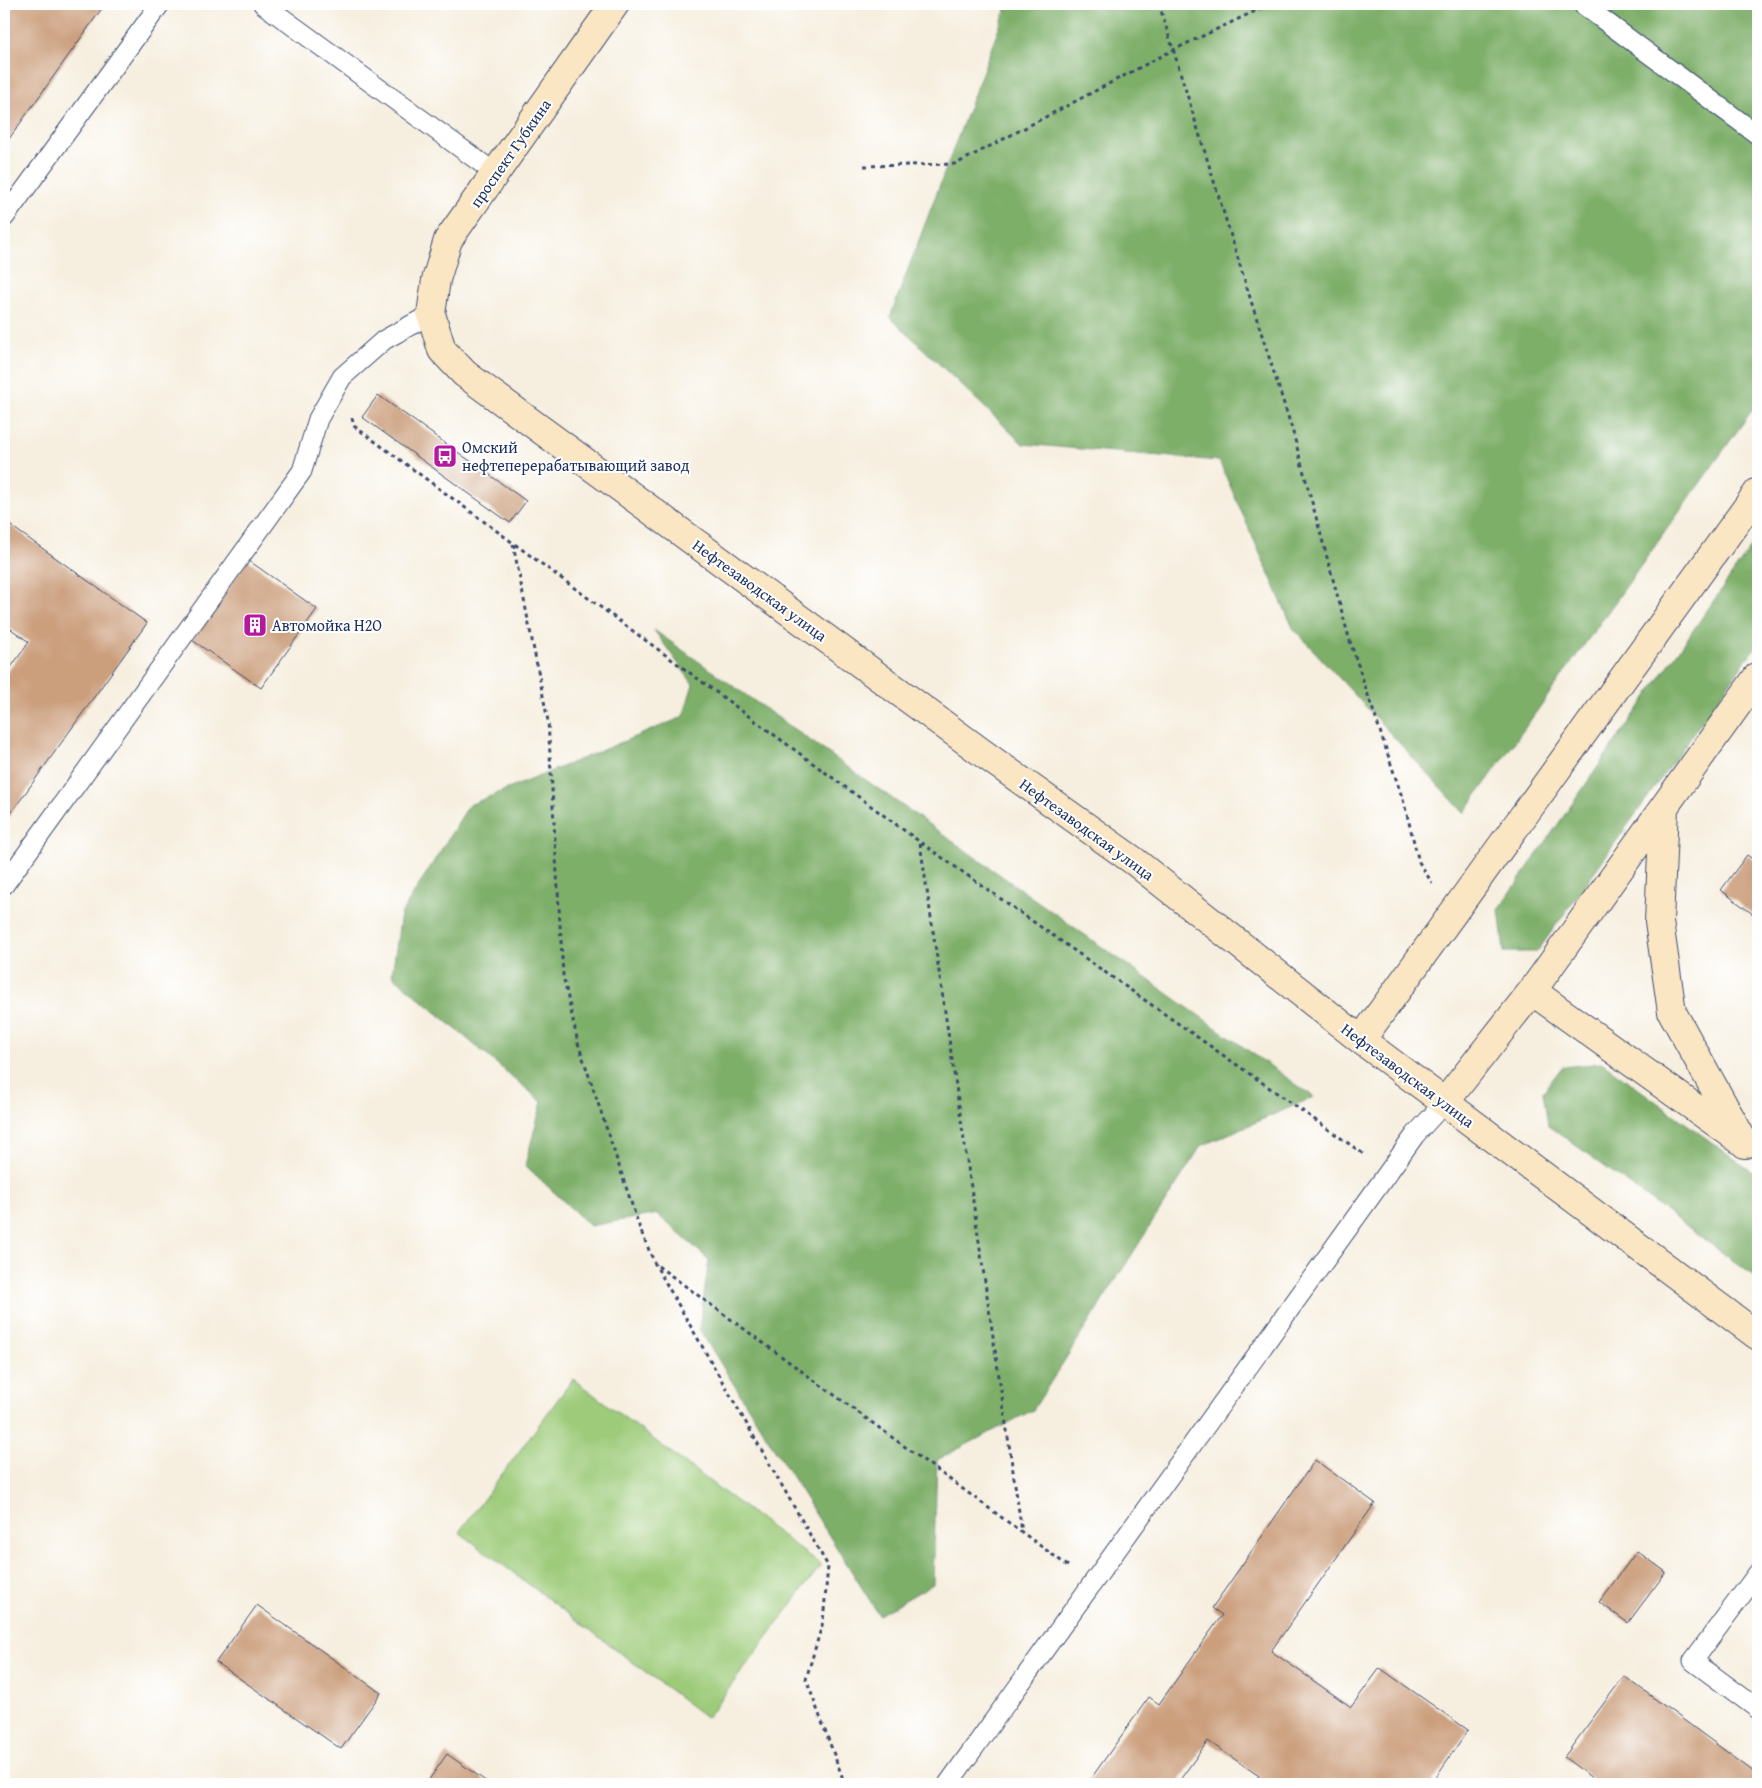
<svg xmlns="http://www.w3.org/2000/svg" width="1762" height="1788" viewBox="0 0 1762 1788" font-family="'Gentium Book Plus',serif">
  <rect width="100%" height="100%" fill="#fff"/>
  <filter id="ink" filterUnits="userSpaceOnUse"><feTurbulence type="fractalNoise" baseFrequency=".02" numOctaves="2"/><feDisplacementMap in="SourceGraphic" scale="10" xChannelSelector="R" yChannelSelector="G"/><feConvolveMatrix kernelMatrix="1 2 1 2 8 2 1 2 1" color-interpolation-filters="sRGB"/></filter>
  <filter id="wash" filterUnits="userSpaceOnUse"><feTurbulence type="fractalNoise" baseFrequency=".0096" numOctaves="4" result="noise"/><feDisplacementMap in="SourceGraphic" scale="20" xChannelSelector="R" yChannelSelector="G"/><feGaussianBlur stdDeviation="1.12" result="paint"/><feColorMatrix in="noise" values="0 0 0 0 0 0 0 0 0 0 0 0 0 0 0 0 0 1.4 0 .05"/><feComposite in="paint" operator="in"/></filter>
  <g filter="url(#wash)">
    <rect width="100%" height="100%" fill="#f6eede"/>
    <path fill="#9dcb79" stroke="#5c7d6c" d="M573 1379 821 1565 707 1718 459 1532Z"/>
    <path fill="#7eaf69" stroke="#4c6f64" d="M1008 4H1758V402L1464 813 1293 628 1219 461 1023 444 890 317Z
      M1758 537V643L1537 952H1504L1499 909Z
      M654 630 1314 1097 1201 1146 1033 1410 937 1460 933 1584 879 1615 699 1329 709 1260 657 1214 590 1226 525 1165 542 1102 392 975 401 914 469 805 683 717 693 684Z
      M1603 1063 1758 1176V1279L1548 1125 1543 1092 1562 1067Z"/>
    <g id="blocks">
      <path fill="#cb9e7c" d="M4 4H105L4 146Z
        M378 395 526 501 510 523 362 417Z
        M4 521 147 623 4 823V677L29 642 4 624Z
        M248 560 317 609 261 688 192 640Z
        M1747 855 1758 863V918L1721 890Z
        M1315 1460 1375 1503 1271 1651 1351 1707 1380 1668 1468 1730 1431 1784H1254L1259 1776 1208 1741 1177 1784H1087L1149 1697 1159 1704 1222 1615 1212 1608Z
        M1637 1551 1666 1572 1628 1623 1599 1602Z
        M257 1605 381 1693 341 1749 216 1662Z
        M1624 1676 1758 1775V1784H1600L1564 1757Z
        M447 1754 490 1784H426Z"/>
    </g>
  </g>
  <g filter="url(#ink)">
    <use href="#blocks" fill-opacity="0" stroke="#3c4c71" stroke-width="1"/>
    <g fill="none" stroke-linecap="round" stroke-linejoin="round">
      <g stroke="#3c4c71" stroke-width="21">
        <path id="lane" d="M263 4 495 173
          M1582 4 1758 135
          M4 218 160 4
          M4 885 302 471 318 419 342 377 384 340 431 314
          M1758 1573 1693 1661 1758 1709
          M948 1784 1415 1135 1445 1102"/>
      </g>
      <g stroke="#3c4c71" stroke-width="30">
        <path id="secondary" d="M615 4 448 240 436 280 431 314 442 350 465 374 988 757 1134 861 1361 1040 1758 1336
          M1664 808 1659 922 1672 1012 1745 1144
          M1532 991 1740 1140
          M1361 1040 1758 492
          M1445 1102 1532 991 1758 676"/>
      </g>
      <path stroke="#3c4c71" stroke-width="3" stroke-dasharray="4 4" stroke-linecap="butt" d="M1159 4 1252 304 1292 429 1349 638 1404 803 1419 862 1432 883
        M864 166 956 164 1173 50 1270 4
        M352 418 354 426 920 842 1365 1155
        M513 544 548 721 563 975 578 1043 640 1229 655 1264 828 1566 823 1622 806 1679 843 1779 848 1784
        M920 843 1022 1532
        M658 1266 1068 1566"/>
      <use href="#lane" stroke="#fff" stroke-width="19"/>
      <use href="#secondary" stroke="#fbe6c4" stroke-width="28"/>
    </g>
  </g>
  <defs>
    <g id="bus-square" transform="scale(1.25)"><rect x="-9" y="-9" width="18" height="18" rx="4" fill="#b5179e" stroke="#fff"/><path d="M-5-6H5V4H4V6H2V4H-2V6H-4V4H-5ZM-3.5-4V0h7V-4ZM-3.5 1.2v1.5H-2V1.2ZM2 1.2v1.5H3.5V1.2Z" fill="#fff"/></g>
    <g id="building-square" transform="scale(1.25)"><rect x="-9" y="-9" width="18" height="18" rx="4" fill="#b5179e" stroke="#fff"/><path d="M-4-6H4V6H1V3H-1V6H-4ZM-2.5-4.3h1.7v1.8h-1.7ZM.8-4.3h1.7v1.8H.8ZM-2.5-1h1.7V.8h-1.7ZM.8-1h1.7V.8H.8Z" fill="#fff"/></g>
  </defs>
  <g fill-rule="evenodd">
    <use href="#bus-square" x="445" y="456"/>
    <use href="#building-square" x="255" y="625"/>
  </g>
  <g text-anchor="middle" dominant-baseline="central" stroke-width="4" stroke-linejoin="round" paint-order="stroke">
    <g font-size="16" fill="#1b2f5e" stroke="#fff">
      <text transform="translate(510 153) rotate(-55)">проспект Губкина</text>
      <text transform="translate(760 590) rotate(36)">Нефтезаводская улица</text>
      <text transform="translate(1087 829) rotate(36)">Нефтезаводская улица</text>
      <text transform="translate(1408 1075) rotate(37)">Нефтезаводская улица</text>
    </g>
    <g font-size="16" fill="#1b2f5e" stroke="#fff" text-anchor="start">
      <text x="462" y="447">Омский<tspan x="462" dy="18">нефтеперерабатывающий завод</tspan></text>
      <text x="272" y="625">Автомойка H2O</text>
    </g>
  </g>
  <rect width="1762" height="1788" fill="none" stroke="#fff" stroke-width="20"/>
</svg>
